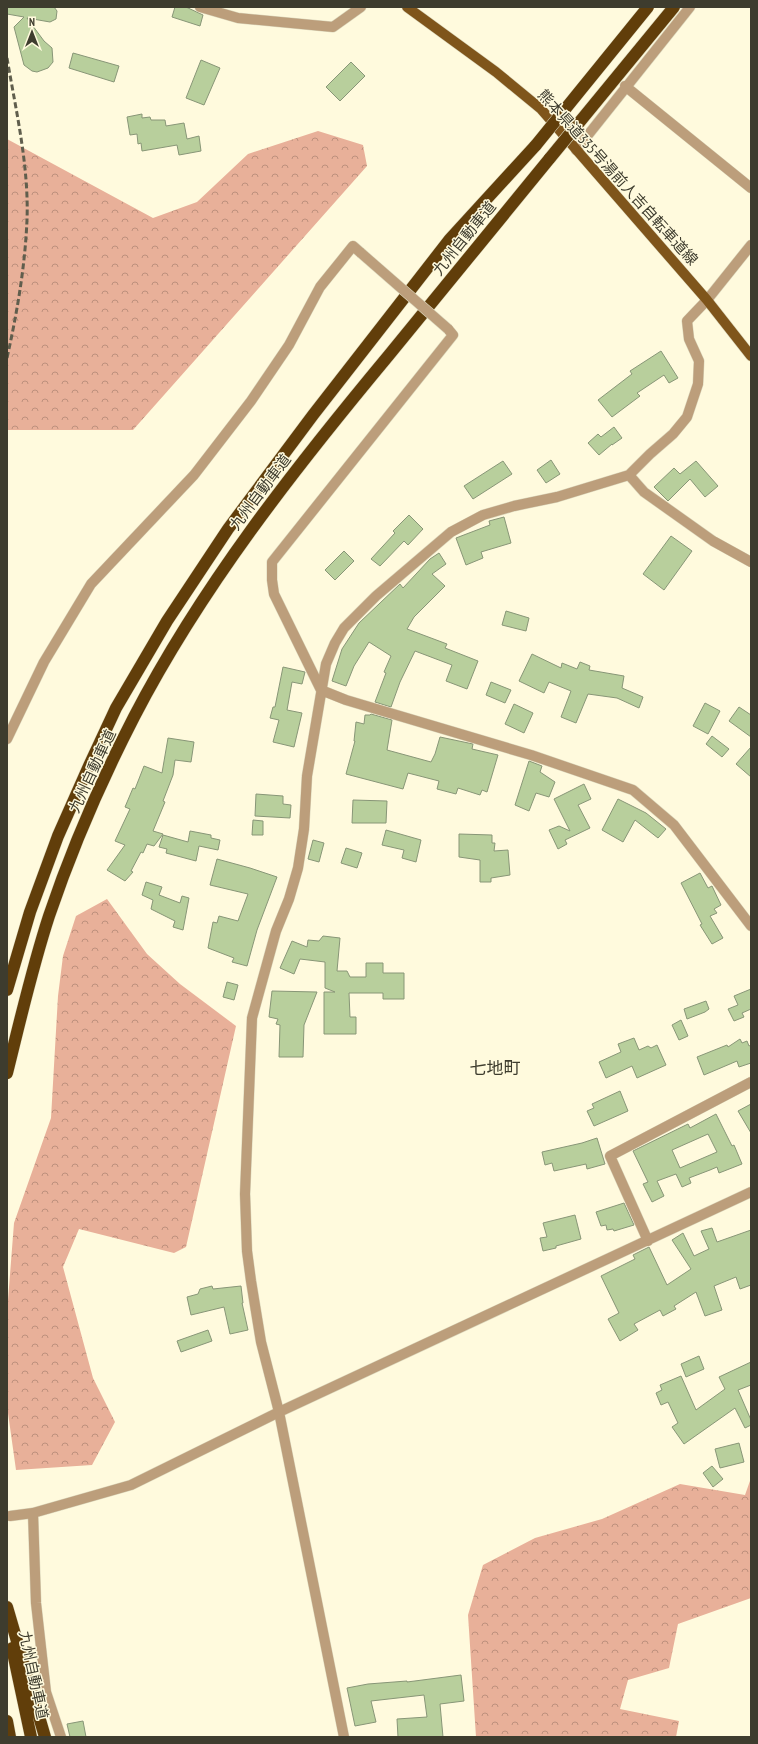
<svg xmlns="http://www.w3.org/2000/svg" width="758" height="1744" viewBox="0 0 758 1744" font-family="'PT Sans Narrow','Noto Sans JP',sans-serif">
  <defs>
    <pattern id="forest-crowns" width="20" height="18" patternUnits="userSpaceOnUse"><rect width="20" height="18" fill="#e8b099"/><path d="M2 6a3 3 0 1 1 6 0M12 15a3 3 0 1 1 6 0" fill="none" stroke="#bd907d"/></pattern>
  </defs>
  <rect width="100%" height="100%" fill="#fffadd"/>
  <path fill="url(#forest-crowns)" d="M318 131 363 145 367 166 133 430H7V139L153 218 197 202 248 154Z
    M107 899 147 954 180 984 236 1026 186 1247 174 1253 79 1229 63 1267 93 1378 115 1422 92 1465 16 1470 7 1406V1313L14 1223 51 1118 58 996 63 956 76 916Z
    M751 1478V1598L678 1624 669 1668 628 1680 620 1709 679 1721 676 1737H476L468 1615 483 1565 535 1538 602 1519 680 1484 745 1495Z"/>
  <path fill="#b8cf9c" stroke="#889677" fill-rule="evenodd" d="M7 7H54L57 11 56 19 50 22 27 18 44 41 52 48 53 62 48 68 37 72 32 71 24 65 14 27 24 17 7 14Z
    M175 7H186L203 15 200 26 172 17Z
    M73 53 119 66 114 82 69 68Z
    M201 60 220 68 204 105 186 98Z
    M351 62 365 76 340 101 326 87Z
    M142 114V118L150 117 151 120H165L166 126 184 123 187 139 199 136 201 151 179 155 177 145 142 151 141 143 138 144 137 134 130 135 127 117Z
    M661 351 678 378 669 383 664 375 637 393 640 396 612 417 598 400 632 374 630 371Z
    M614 427 622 438 612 445V444L599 455 588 443 598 434 601 437Z
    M551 460 560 474 546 483 537 470Z
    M503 461 512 474 473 499 464 486Z
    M696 461 718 486 705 497 690 479 668 501 654 487 674 468 680 474Z
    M409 515 423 529 408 545 404 541 380 566 371 559 395 533 393 531Z
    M504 517 511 543 481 552 483 558 466 565 456 538 490 525 489 521Z
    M671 536 692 551 664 590 643 574Z
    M344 551 354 561 335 580 325 570Z
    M439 553 446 564 432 574 445 586 414 617 407 629 447 644 445 648 478 661 467 689 446 681 452 665 415 651 400 682 391 707 375 702 386 673 384 672 391 656 369 642 354 666 346 686 332 681 342 649 359 623 400 584 403 588 430 559Z
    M506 611 529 618 526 631 502 625Z
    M532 654 561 668 562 663 577 669 580 662 590 666 589 670 624 676 622 688 643 697 639 708 617 698 588 694 576 723 561 717 571 691 549 682 544 693 519 681Z
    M283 667 305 672 302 684 292 682 287 710 302 713 294 747 273 742 279 720 270 718 273 707H275Z
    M491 682 511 690 505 703 486 695Z
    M705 703 720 711 708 734 693 726Z
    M514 704 533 713 524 733 505 724Z
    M739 707 751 715V737L729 721Z
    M371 714 392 720 387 750 431 762 435 754 440 737 473 744 472 749 498 755 487 792 482 790 480 795 458 788 456 794 437 789 439 781 408 773 403 789 346 774 355 741H354L356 722 364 724 365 715H370Z
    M712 736 729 749 722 757 706 744Z
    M168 738 194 742 191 762 175 760 173 775 163 801 165 802 153 831 163 834 154 846 147 844 143 853 141 852 131 871 133 872 125 881 107 870 125 845 115 841 130 809 125 807 133 788 135 789 144 766 162 773Z
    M751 747V777L736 764Z
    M529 761 542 766 540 772 555 782 549 797 536 793 529 811 515 805Z
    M584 784 591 799 578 805 590 828 565 840 567 844 558 849 549 830 559 826 570 831 554 799Z
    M256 794 283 796V804L291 805 290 818 255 816Z
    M618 799 646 813 666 829 658 838 635 820 623 842 602 830Z
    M353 800 387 801 386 823H352Z
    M253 820 263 821V835H252Z
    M386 830 421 840 416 862 402 858 404 850 382 845Z
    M190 831 211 835V838L220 840 218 850 199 846 196 861 166 853 167 849 159 847 163 835 188 842Z
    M459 834 492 835V843H495L494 851 508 850 510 875 491 878V882H480V860L459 857Z
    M313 840 324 843 319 862 308 859Z
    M346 848 362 853 357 868 341 863Z
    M217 859 250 868 277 877 257 930 247 966 232 962 234 958 208 948 213 922 217 923 219 916 238 921 248 894 210 885Z
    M700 873 708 888 712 886 721 905 714 909 717 913 710 916 723 938 712 944 700 925 702 924 681 883Z
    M146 882 162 887 159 895 180 903 182 896 189 898 183 930 173 927 175 921 151 909 153 900 142 895Z
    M323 936 340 938 337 971H347L350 977H366V963H383V973H404V999H383V993H349L350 1017H356V1034H324V992H335L325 988V962L300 959 294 974 280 968 292 941 307 947 308 940 319 941Z
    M227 982 238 985 234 1000 223 997Z
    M751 989V1009L742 1013 744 1017 734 1021 728 1009 738 1005 734 996Z
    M272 991 317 992 304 1025 303 1057H279L280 1025 276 1024 278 1019 269 1017Z
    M706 1001 709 1009 705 1012 687 1019 684 1009Z
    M681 1020 688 1036 679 1040 672 1025Z
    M634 1038 639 1050 648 1046 651 1048 657 1045 666 1065 637 1078 632 1066 606 1078 599 1062 621 1052 618 1044Z
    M740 1039 742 1043 747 1041 749 1046 751 1045V1063L739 1067 737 1061 704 1075 697 1057 727 1045 728 1047Z
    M620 1091 628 1111 594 1126 587 1111 594 1108 592 1104Z
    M751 1104V1133L738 1111Z
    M716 1114 732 1146 734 1145 742 1164 719 1173 717 1167 710 1170 689 1178 691 1183 682 1187 676 1174 657 1181 664 1196 652 1202 643 1184 648 1182 633 1151 688 1124 690 1128ZM708 1134 717 1152 680 1168 672 1150Z
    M597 1138 605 1164 587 1169 586 1164 554 1171 552 1163 545 1165 542 1152 582 1143Z
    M624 1203 634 1225 614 1231 613 1229 607 1230 606 1225 601 1226 596 1212Z
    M575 1215 581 1239 556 1246V1248L543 1251 540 1238 547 1237 543 1223Z
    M712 1228 717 1242 751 1230V1285L740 1289 736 1277 714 1286 722 1310 705 1316 696 1292 674 1306 676 1309 663 1316 660 1310 634 1324 638 1330 620 1341 608 1319 619 1313 601 1276 635 1259 633 1255 649 1247 667 1285 691 1269 672 1240 683 1233 694 1256 709 1249 701 1231Z
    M212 1286 213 1289 241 1286 243 1303H242L248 1330 230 1334 224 1307 191 1315 187 1297 198 1294 200 1289Z
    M208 1330 212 1341 181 1352 177 1341Z
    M699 1356 704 1369 686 1377 681 1364Z
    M751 1362V1385L738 1390 751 1420V1425L745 1428 735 1408 684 1444 672 1427 678 1423 668 1402 661 1405 656 1393 662 1390 660 1385 681 1376 696 1410 725 1389 719 1377Z
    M739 1443 744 1462 720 1468 715 1449Z
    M712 1466 723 1479 713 1487 703 1473Z
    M461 1675 464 1701 440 1704 443 1737H398L397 1719 427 1717 424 1695 371 1701 376 1722 355 1726 347 1688 368 1684 407 1681V1682Z
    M83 1721 86 1737H70L67 1724Z"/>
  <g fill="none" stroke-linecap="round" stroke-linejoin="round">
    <g stroke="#dcd8be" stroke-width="11">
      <path id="minor" d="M200 7 238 18 333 27 361 7
        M625 86 751 188
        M576 150 690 7
        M448 329 453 335 272 562V580L274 594 321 690 346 700 531 755 633 790 674 825 751 926
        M629 475 644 492 713 541 751 562
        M7 739 44 662 91 584 194 475 251 401 289 345 320 287 353 246 361 253
        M648 1241 610 1156 751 1082
        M33 1513 36 1603 46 1692 61 1737
        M10 1516 33 1513 131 1485 279 1412 751 1192
        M344 1737 279 1412 261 1342 251 1281 247 1251 245 1194 252 1018 276 931 289 899 298 868 304 829 307 776 326 664 335 643 344 628 376 596 451 532 483 515 514 506 557 497 629 475 650 454 673 434 687 417 698 384 699 361 689 339 687 321 707 300 751 245"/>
    </g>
    <g stroke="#dcd8be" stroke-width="11">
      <path id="major" d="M407 7 496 72 541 109 707 300 751 356"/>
    </g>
    <g stroke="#dcd8be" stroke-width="13">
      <path id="highway" d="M7 990 30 912 58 836 89 766 116 708 167 621 228 529 313 415 450 239 536 145
        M7 1073C20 1021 32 968 49 916 72 848 101 781 134 717 202 586 295 468 389 355 443 289 496 224 550 158
        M7 1607 45 1737
        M12 1648 31 1737
        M7 1721 10 1737"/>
    </g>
    <use href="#minor" stroke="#bc9e7b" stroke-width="10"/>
    <use href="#major" stroke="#7f551b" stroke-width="10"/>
    <use href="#highway" stroke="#613e0a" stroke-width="12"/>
    <path stroke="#605e4d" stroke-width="3" stroke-dasharray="6 3" stroke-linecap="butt" d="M7 58C16 111 29 166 27 220 25 267 17 313 7 358"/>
    <g stroke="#dcd8be" stroke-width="11" stroke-linecap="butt">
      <path id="minor-bridge" d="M361 253 448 329"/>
    </g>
    <g stroke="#dcd8be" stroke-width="13" stroke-linecap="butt">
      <path id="highway-bridge" d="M536 145 648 7
        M550 158 674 7"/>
    </g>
    <use href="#minor-bridge" stroke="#bc9e7b" stroke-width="10"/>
    <use href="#highway-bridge" stroke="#613e0a" stroke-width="12"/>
  </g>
  <g text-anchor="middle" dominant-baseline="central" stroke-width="3" stroke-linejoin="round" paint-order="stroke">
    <g font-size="15" fill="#3e3c2e" stroke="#fffadd">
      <text transform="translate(618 177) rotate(48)">熊本県道335号湯前人吉自転車道線</text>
      <text transform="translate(464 238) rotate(-51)">九州自動車道</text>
      <text transform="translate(260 492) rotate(-53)">九州自動車道</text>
      <text transform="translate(92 771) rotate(-65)">九州自動車道</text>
      <text transform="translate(34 1675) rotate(78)">九州自動車道</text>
    </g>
    <g font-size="17" fill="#3e3c2e" stroke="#fffadd">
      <text x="495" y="1068">七地町</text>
    </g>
  </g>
  <rect width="758" height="1744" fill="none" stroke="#3e3c2e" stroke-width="16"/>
  <g transform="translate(32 32)" stroke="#fffadd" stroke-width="3" paint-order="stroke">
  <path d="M0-3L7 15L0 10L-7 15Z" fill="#3e3c2e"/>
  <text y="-6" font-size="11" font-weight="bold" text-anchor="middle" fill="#3e3c2e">N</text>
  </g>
</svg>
